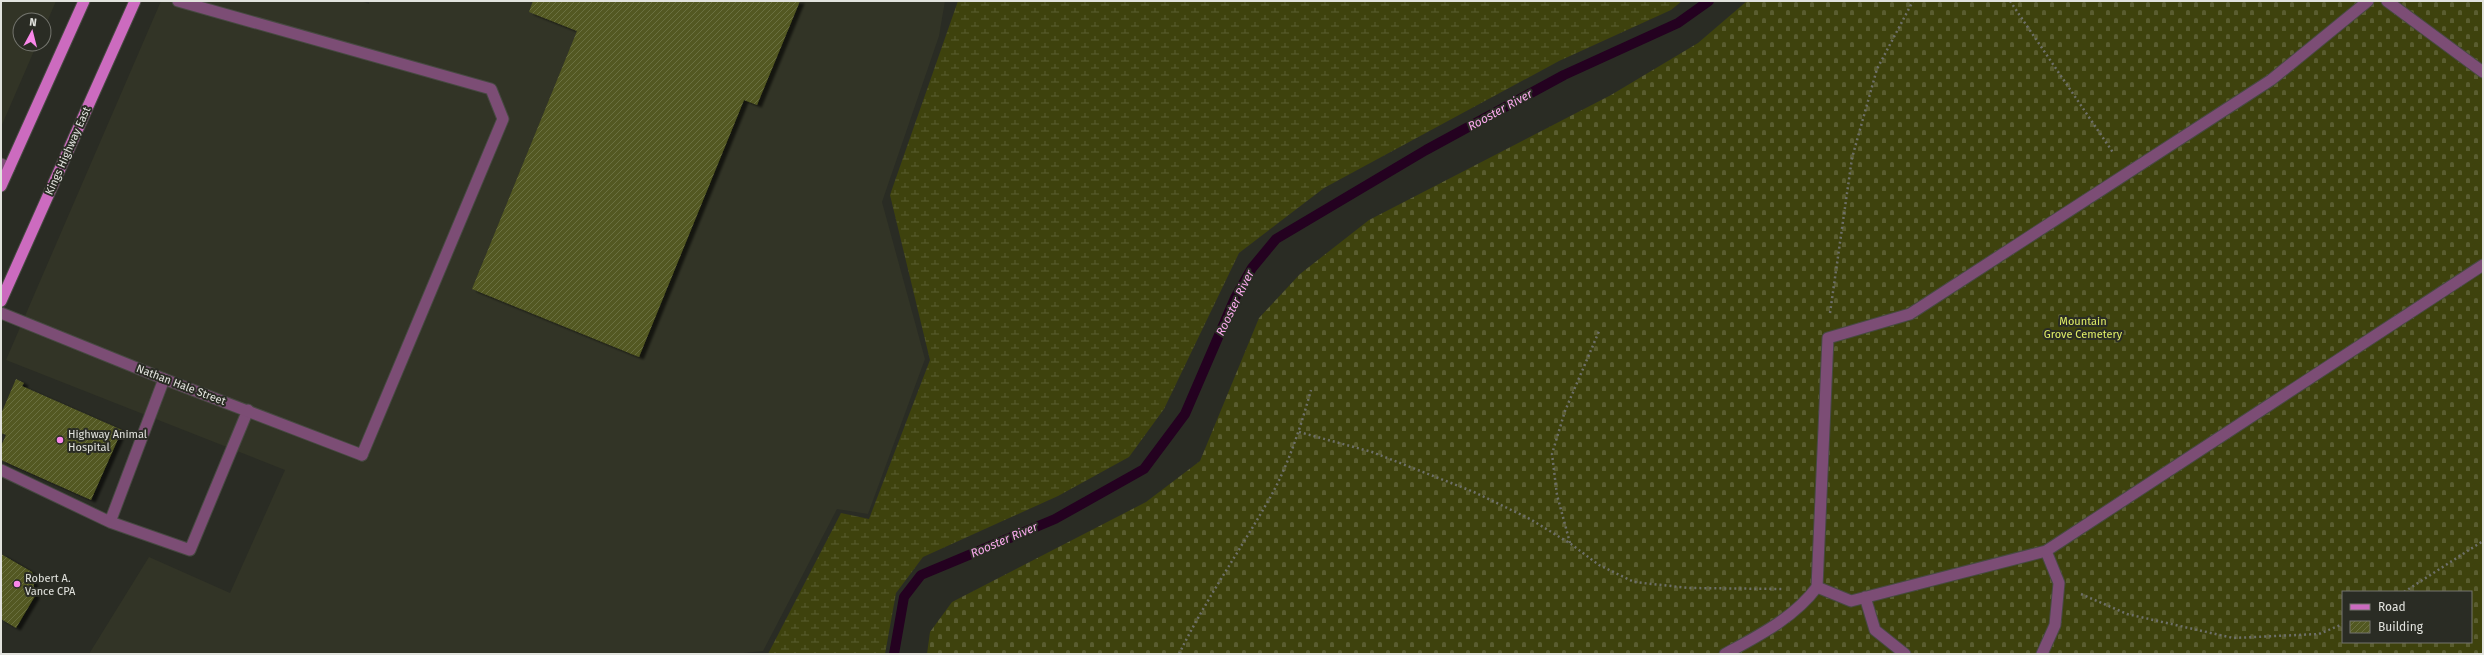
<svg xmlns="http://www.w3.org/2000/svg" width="2484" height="655" viewBox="0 0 2484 655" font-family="'Fira Sans',sans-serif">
  <defs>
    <pattern id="wetland-marsh" width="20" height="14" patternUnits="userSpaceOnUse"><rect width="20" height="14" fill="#3e420d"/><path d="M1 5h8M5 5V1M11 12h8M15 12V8" fill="none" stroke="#5a5d30"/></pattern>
    <pattern id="cemetery-stones" width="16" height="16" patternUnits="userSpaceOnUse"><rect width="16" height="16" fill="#3e420d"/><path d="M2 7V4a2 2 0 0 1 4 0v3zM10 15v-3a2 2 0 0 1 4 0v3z" fill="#5a5d30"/></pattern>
    <pattern id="building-hatch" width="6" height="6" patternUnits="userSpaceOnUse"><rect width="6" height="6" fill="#525821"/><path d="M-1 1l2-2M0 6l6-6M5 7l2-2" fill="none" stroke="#6b7041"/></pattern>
    <filter id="shadow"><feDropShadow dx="4.5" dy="2.5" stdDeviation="1" flood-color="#0009"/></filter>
  </defs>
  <rect width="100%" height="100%" fill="#2a2c24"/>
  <path fill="#323426" d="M1 1H56L44 29V20H20V44H37L1 127Z
    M161 1H361L369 4V1H945L939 36 882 202 925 359 868 514 837 509 763 651 735 654H89L149 557 230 593 285 470 6 360Z"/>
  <path fill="url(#wetland-marsh)" d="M958 1H1682L1671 10 1559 61 1324 188 1239 253 1164 409 1129 457 1058 496 923 557 896 593 885 654H768L841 513 869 519 930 360 890 195Z"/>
  <path fill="url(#cemetery-stones)" fill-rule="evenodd" d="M1747 1H2483V654H927L930 632 952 602 1146 502 1200 461 1259 318 1300 274 1369 220 1611 95 1698 43ZM2343 592H2471V642H2343Z"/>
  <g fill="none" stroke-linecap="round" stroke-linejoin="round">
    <path stroke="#240120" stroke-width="10" d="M894 654 904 597 921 575 1055 519 1144 469 1185 414 1235 298 1252 268 1276 239 1426 150 1564 75 1678 23 1709 1"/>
  </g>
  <path fill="url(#building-hatch)" filter="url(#shadow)" d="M533 1H800L757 105 744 100 639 357 472 289 577 31 529 12Z
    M16 379 24 383 22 386 122 430 91 500 1 460V446L6 435 1 433V414Z
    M1 554 32 572 35 596 16 628 1 619Z"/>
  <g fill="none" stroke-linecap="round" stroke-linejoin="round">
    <g stroke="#474942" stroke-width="13">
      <path id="service" d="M178 1 491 89 503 119 362 455
        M2368 1 2271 80 1910 314 1828 338 1817 587 1851 601 2046 551 2483 265
        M2387 1 2483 72
        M1 164 9 168
        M1 470 110 522 190 550 248 410
        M110 522 164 379
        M1865 597 1875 630 1905 654
        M1725 654C1758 636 1794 618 1817 587
        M2042 654 2055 625 2059 583 2046 551"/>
    </g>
    <g stroke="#474942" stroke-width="13">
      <path id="minor" d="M1 313 164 379 362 455"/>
    </g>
    <g stroke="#474942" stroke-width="13">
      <path id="primary" d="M1 186 84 1
        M1 301 135 1"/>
    </g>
    <path stroke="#6e7069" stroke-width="2.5" stroke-dasharray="2 3" stroke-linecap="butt" d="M2010 1 2114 154
      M1830 313 1852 158 1877 69 1913 1
      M1299 432 1372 452 1474 492 1530 519 1571 544 1599 565 1634 582 1689 588 1782 589
      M1570 543 1557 495 1552 454 1565 411 1600 329
      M2404 592 2483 541
      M2081 594 2127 614 2233 638 2319 634 2343 624
      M1179 654C1206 599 1241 549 1271 496 1289 463 1301 426 1311 390"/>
    <use href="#service" stroke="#7c4d75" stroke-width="11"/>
    <use href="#minor" stroke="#7c4d75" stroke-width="11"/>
    <use href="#primary" stroke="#cc6bbf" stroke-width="11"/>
  </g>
  <g fill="#f987e9" stroke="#2a2c24" stroke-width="1.5">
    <circle cx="60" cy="440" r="4"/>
    <circle cx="17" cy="584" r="4"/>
  </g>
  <g text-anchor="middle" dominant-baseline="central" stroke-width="4" stroke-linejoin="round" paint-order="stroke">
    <g font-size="11" fill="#e2e3de" stroke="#2a2c24">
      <text transform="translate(68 151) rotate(-66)">Kings Highway East</text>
      <text transform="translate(181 385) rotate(21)">Nathan Hale Street</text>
    </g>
    <g font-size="11" fill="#dfed66" stroke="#2a2c24">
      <text x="2083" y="321">Mountain<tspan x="2083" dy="13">Grove Cemetery</tspan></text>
    </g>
    <g font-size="11" fill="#e2e3de" stroke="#2a2c24" text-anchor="start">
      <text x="68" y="434">Highway Animal<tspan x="68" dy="13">Hospital</tspan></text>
      <text x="25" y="578">Robert A.<tspan x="25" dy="13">Vance CPA</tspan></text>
    </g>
    <g font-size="12" font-style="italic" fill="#f9a9ec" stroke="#2a2c24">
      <text transform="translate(1500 110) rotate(-29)">Rooster River</text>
      <text transform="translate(1235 303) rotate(-64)">Rooster River</text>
      <text transform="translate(1004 540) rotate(-23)">Rooster River</text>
    </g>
  </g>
  <rect width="2484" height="655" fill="none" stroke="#e2e3de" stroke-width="4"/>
  <rect x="2342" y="591" width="130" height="52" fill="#2a2c24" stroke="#74756e"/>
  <rect x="2350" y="604" width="20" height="6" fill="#cc6bbf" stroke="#74756e"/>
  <text x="2378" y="611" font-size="12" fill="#e2e3de">Road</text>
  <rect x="2350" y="621" width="20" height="12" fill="url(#building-hatch)" stroke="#74756e"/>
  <text x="2378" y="631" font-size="12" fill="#e2e3de">Building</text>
  <g transform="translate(32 32) rotate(7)"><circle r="19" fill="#2a2c24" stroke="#74756e"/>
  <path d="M0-3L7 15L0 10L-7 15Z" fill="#f987e9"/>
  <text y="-6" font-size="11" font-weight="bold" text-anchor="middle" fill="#e2e3de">N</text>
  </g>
</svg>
